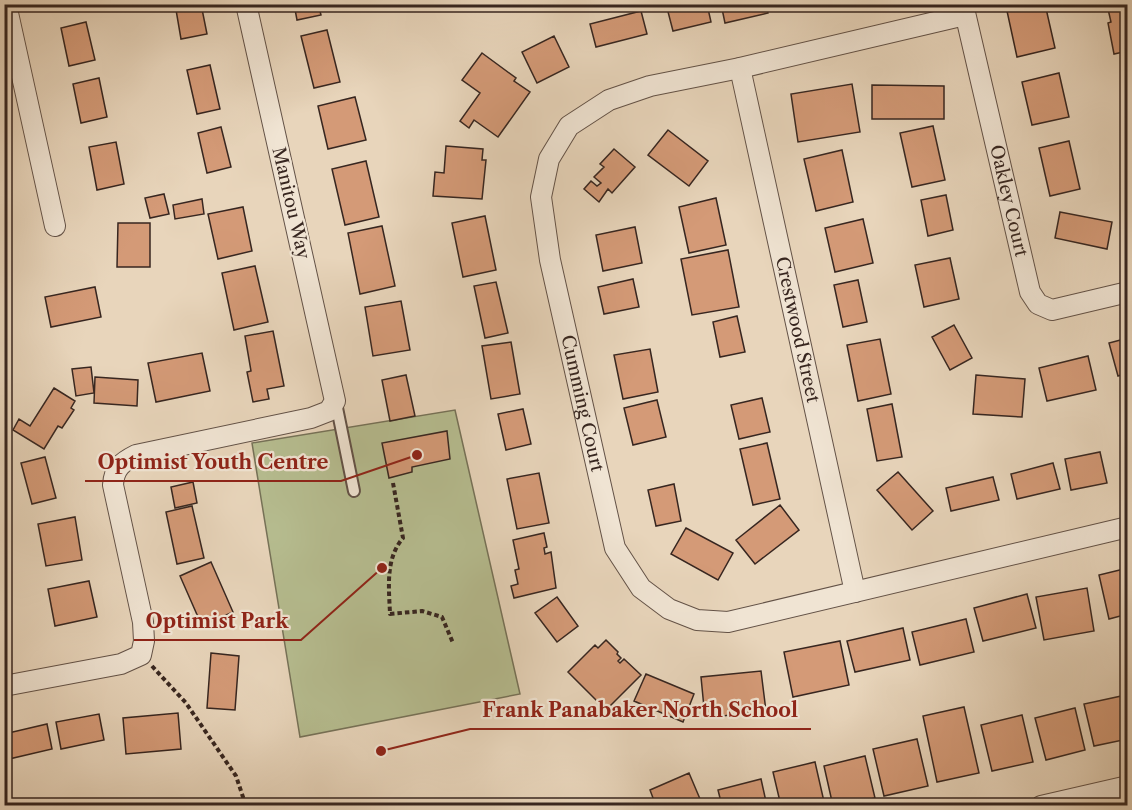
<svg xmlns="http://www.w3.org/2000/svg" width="1132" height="810" viewBox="0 0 1132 810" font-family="'Libre Caslon Text',serif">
  <rect width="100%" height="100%" fill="#e8d5bb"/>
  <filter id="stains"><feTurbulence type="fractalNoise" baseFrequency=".00333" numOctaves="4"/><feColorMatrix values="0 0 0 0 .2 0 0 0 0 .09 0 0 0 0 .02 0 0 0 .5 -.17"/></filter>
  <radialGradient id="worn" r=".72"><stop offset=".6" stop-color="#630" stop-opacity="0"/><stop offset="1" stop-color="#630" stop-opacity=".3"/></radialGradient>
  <path fill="#b6bd90" stroke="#767258" stroke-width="1.5" d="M455 410 520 694 300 737 252 443Z"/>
  <path fill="#d49a77" stroke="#372620" stroke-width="1.5" d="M175 4H201L207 34 181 39Z
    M294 4H318L321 15 297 20Z
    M666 4H707L711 22 673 31Z
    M721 4H766L768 13 725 23Z
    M1033 4H1045L1055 48 1017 57 1007 11Z
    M1114 4H1128V51L1114 54 1108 23 1111 22 1108 9 1115 7Z
    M641 11 647 34 596 47 590 24Z
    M86 22 95 60 69 66 61 28Z
    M327 30 340 82 314 88 301 36Z
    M554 36 569 67 537 83 522 52Z
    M482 53 516 78 514 81 530 92 498 137 474 120 469 128 460 121 480 93 462 80Z
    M210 65 220 109 197 114 187 70Z
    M1059 73 1069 117 1032 125 1022 82Z
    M99 78 107 117 81 123 73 84Z
    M852 84 860 132 798 142 791 94Z
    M872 85 944 86V119H872Z
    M355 97 366 140 328 149 318 106Z
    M933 126 945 180 912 187 900 133Z
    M221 127 231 167 207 173 198 133Z
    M668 130 708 161 689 186 648 155Z
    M1069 141 1080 189 1050 196 1039 148Z
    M116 142 124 184 97 190 89 147Z
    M446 146 483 149 482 160H486L482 199 433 196 435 172 444 173Z
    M614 149 635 167 612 193 608 189 599 202 584 189 591 181 597 186 601 183 594 177 604 167 600 164Z
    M842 150 853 202 816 211 804 159Z
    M366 161 379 217 345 225 332 169Z
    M164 194 169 214 150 218 145 198Z
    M946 195 953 230 928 236 921 200Z
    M716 198 726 245 689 253 679 207Z
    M202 199 204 214 175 219 173 205Z
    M243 207 252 251 218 259 208 214Z
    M1060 212 1112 222 1107 249 1055 238Z
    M485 216 496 270 463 277 452 223Z
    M863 219 873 263 835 272 825 228Z
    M118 223H150V267H117Z
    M382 226 395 286 360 294 348 233Z
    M635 227 642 263 603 271 596 235Z
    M728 250 739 307 692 315 681 259Z
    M950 258 959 299 924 307 915 265Z
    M255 266 268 322 234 330 222 273Z
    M633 279 639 307 604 314 598 287Z
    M858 280 867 322 843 327 834 285Z
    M496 282 508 333 485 338 474 286Z
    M95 287 101 317 51 327 45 297Z
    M401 301 410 350 373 356 365 307Z
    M737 316 745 352 720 357 713 322Z
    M954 325 972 358 950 370 932 337Z
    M273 331 284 386 267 389 269 399 253 402 247 372 251 371 245 336Z
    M1128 338V373L1118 376 1109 343Z
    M880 339 891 394 858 401 847 345Z
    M511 342 520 394 491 399 482 346Z
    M650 349 658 392 623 399 614 355Z
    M202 353 210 391 156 402 148 363Z
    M1088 356 1096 390 1047 401 1039 368Z
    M91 367 94 393 76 396 72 369Z
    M406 375 415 416 390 421 382 380Z
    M976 375 1025 379 1022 417 973 414Z
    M95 377 138 380 137 406 94 403Z
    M54 388 75 401 71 408 74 410 62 428 58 426 44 449 13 430 19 419 30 426Z
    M762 398 770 432 739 439 731 405Z
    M657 400 666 437 633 445 624 408Z
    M892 404 902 457 877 461 867 409Z
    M523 409 531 444 506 450 498 414Z
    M447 431 450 459 412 467V472L389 478 382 443Z
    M767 443 780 499 753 505 740 449Z
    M1100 452 1107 483 1071 490 1065 459Z
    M45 457 56 498 32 504 21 463Z
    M1053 463 1060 489 1017 499 1011 474Z
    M898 472 933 511 912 530 877 490Z
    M539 473 549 523 517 529 507 479Z
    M993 477 999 500 951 511 946 488Z
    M193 482 197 503 175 508 171 487Z
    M674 484 681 521 656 526 648 490Z
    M780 505 799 530 755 564 736 540Z
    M192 506 204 558 177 564 166 512Z
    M75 517 82 560 46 566 38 524Z
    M686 528 733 553 718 580 671 554Z
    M544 533 547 547 544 548 545 554 551 552 556 588 514 598 511 586 518 584 515 570 519 569 513 540Z
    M211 562 233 612 202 626 180 576Z
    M1128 568V614L1109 619 1099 575Z
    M89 581 97 617 55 626 48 589Z
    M1087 588 1094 631 1044 640 1036 597Z
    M1027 594 1036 628 983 641 974 608Z
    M557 597 578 626 557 642 535 613Z
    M966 619 974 652 920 665 912 632Z
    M903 628 910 660 855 672 847 641Z
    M606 640 618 652 617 654 621 658 618 661 620 663 624 659 641 675 606 710 568 672 595 645 598 648Z
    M840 641 849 685 793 697 784 652Z
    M211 653 239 656 235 710 207 708Z
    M761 671 766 711 705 718 701 677Z
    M646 674 694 694 683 722 634 701Z
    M1126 695 1128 739 1094 746 1084 704Z
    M964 707 979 773 937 782 923 716Z
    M1075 708 1085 750 1046 760 1035 718Z
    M178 713 181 749 126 754 123 718Z
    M99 714 104 740 61 749 56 722Z
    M1022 715 1033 762 992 771 981 725Z
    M47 724 52 749 9 759 4 734Z
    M917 739 928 786 884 796 873 749Z
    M865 756 875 798 843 806H833L824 766Z
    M815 762 825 806H781L773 772Z
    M689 773 703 806H656L650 790Z
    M761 779 767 806H722L718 790Z"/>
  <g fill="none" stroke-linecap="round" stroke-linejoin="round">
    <g stroke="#635247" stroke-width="14">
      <path id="service" d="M336 403 354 491"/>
    </g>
    <g stroke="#635247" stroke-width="22">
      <g id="minor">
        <path d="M6 4 55 226"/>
        <path id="s1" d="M963 4 1030 292 1038 304 1052 310 1128 292"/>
        <path id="s2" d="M965 15 740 68 650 86 609 100 569 126 549 159 541 197 550 260 615 548 641 588 669 609 697 620 728 622 1128 527"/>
        <path id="s3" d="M740 68 855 592"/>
        <path d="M4 686 121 664 141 655 144 641 143 622 113 485C114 468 122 462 136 455L311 418 329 411 335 401 246 4"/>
        <path d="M1041 806 1128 786"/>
      </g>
    </g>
    <path stroke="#372620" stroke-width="4" stroke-dasharray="4.5 3" stroke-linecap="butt" d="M393 483 403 538C385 559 389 588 390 614L422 611 442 617 453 643
      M152 666 186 703 236 776 246 806"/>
    <use href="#service" stroke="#f0e4d3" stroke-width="10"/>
    <use href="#minor" stroke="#f0e4d3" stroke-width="20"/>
  </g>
  <g text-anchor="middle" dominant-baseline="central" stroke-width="4.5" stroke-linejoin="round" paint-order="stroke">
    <g font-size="18" fill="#372620" stroke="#f0e4d3">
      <text stroke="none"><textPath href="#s1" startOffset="202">Oakley Court</textPath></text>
      <text transform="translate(291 203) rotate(77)">Manitou Way</text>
      <text stroke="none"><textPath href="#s3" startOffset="268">Crestwood Street</textPath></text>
      <text stroke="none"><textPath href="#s2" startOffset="702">Cumming Court</textPath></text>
    </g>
  </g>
  <path fill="none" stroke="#8f2418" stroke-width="2" d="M417 455L341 481H85M382 568L301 640H134M381 751L470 729H811"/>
  <g fill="#8f2418" stroke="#f0e4d3" stroke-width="2">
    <circle cx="417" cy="455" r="6"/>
    <circle cx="382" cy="568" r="6"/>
    <circle cx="381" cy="751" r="6"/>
  </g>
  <g font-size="20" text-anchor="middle" font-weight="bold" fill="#8f2418" stroke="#f0e4d3" stroke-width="4.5" stroke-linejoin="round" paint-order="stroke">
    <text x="213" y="469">Optimist Youth Centre</text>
    <text x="217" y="628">Optimist Park</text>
    <text x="640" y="717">Frank Panabaker North School</text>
  </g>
  <rect width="1132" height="810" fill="none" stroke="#e8d5bb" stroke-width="24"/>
  <rect x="6" y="6" width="1120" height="798" fill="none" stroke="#372620" stroke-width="3"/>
  <rect x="12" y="12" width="1108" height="786" fill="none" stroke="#372620" stroke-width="1.5"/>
  <rect width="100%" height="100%" filter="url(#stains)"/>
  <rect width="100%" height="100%" fill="url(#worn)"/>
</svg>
